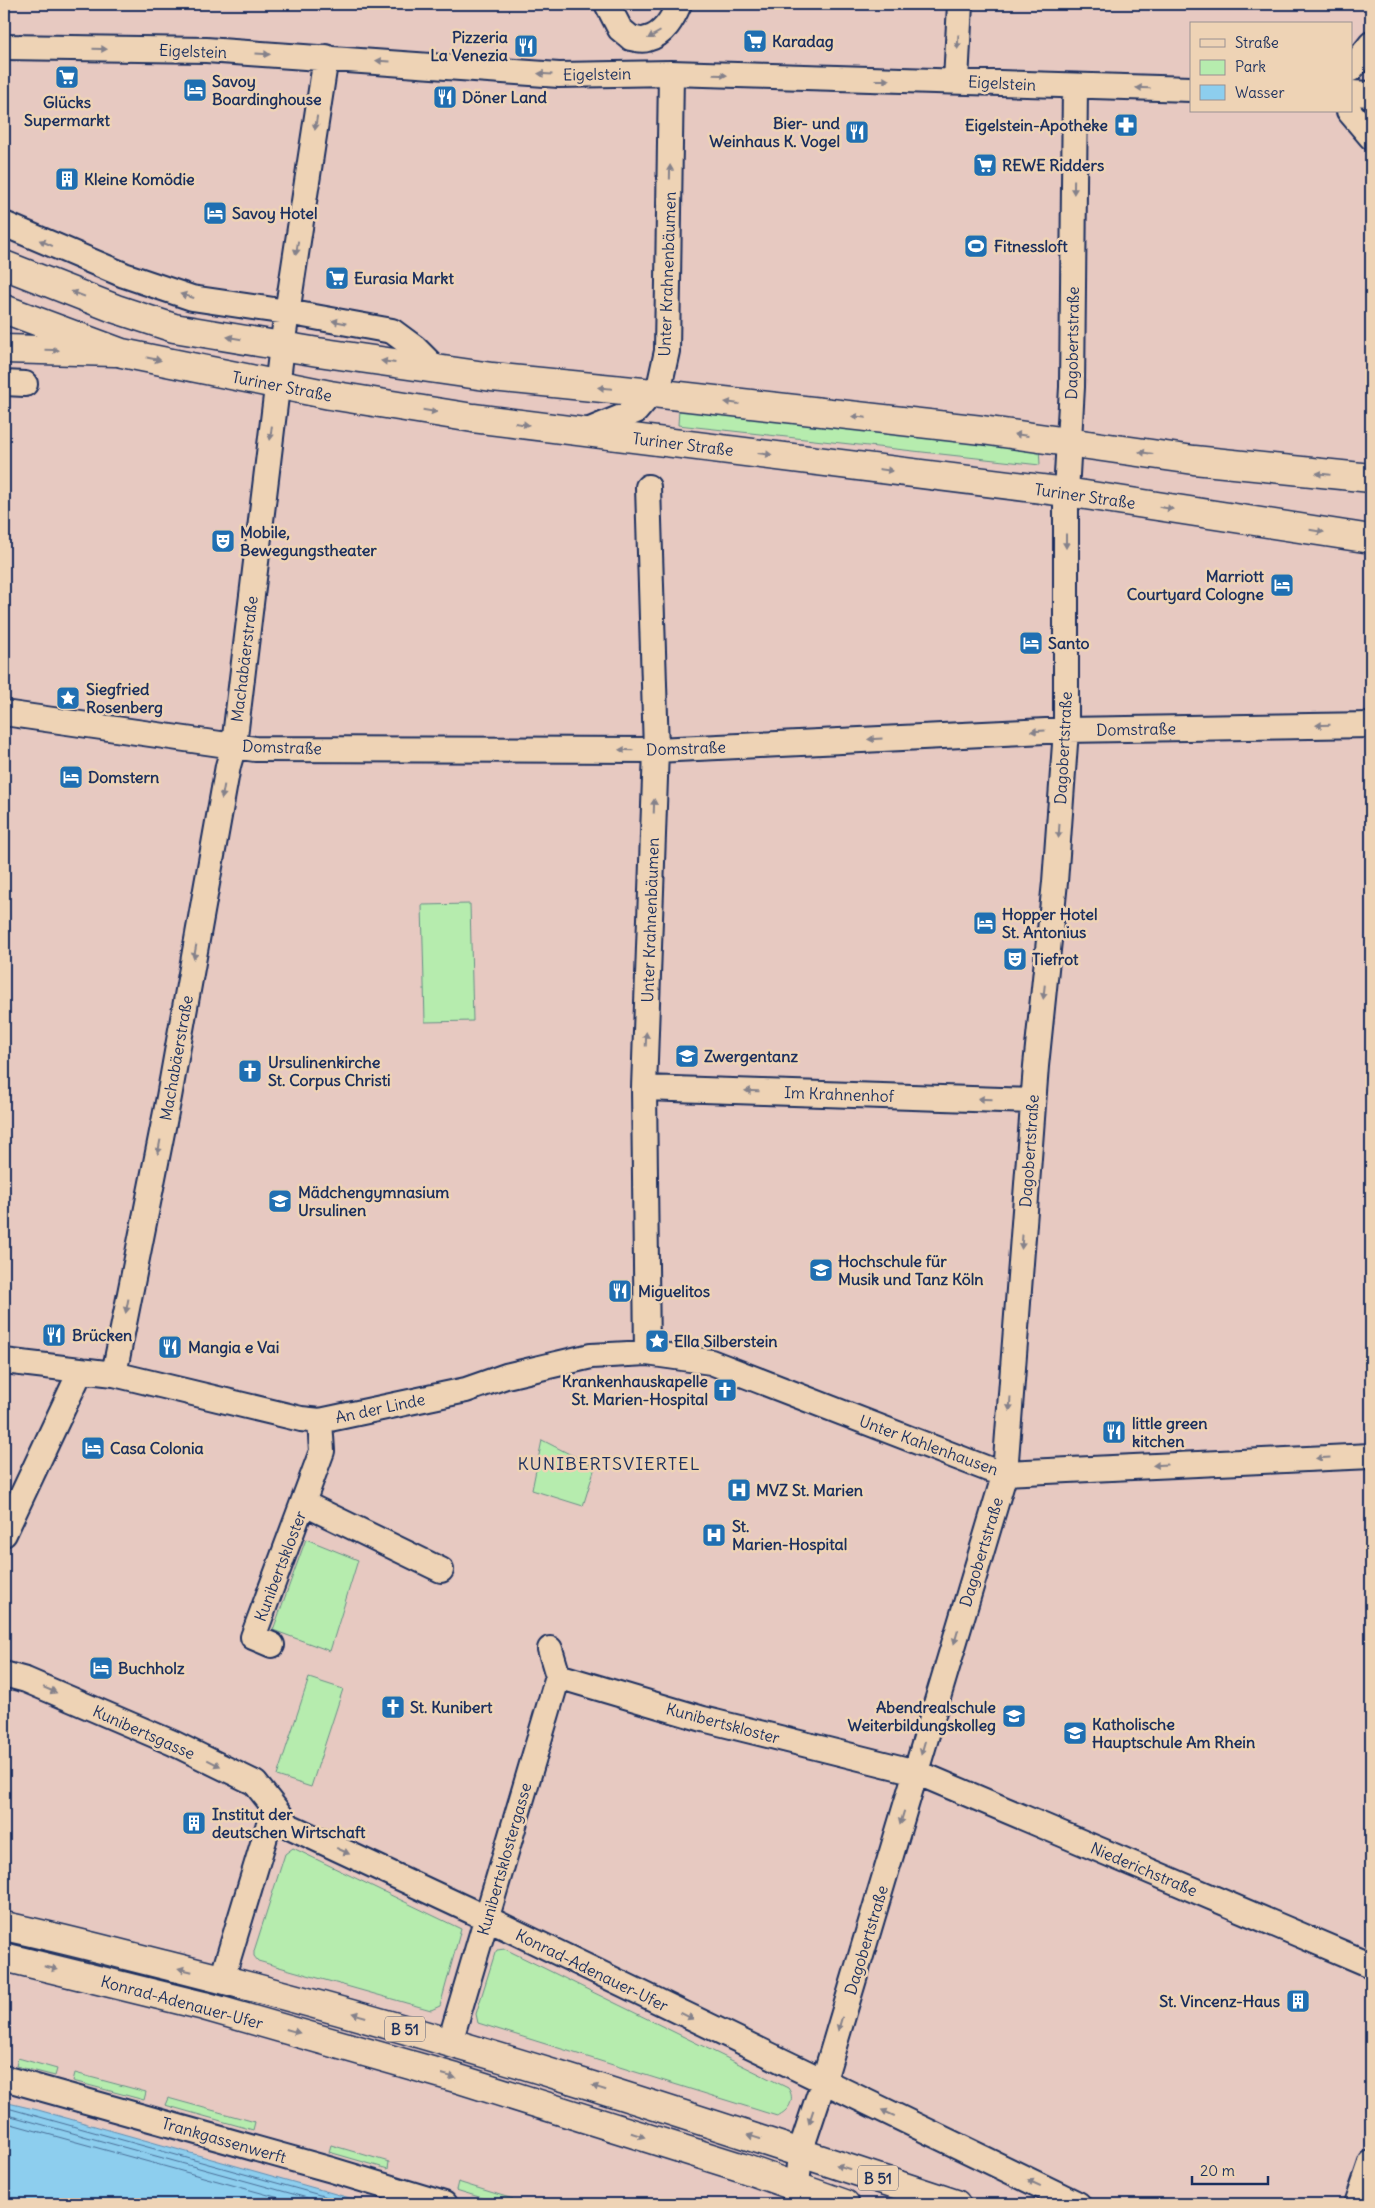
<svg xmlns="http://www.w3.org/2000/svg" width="1375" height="2208" viewBox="0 0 1375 2208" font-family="Delius,sans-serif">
  <rect width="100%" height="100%" fill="#e7c9c1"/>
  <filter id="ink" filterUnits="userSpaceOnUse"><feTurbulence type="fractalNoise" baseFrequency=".02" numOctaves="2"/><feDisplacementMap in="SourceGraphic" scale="10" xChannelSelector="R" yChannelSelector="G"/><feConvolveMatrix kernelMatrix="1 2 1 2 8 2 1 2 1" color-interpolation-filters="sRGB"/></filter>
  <g filter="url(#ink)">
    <path fill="#b6ecae" stroke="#688e86" d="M679 409 1039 448 1040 465 678 425Z
      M470 904 473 1021 425 1022 422 905Z
      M542 1440 595 1467 583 1506 532 1490Z
      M306 1539 358 1560 330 1651 273 1630Z
      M309 1678 343 1689 311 1787 277 1776Z
      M293 1848 461 1929 440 2006 431 2010 258 1961 254 1956V1951L285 1854Z
      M505 1949 788 2088C796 2099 789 2111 777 2116L478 2023 476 2014 495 1953 497 1950Z
      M18 2058 57 2069 55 2076 16 2066Z
      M75 2073 146 2092 144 2100 73 2081Z
      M168 2098 255 2122 253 2130 165 2105Z
      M331 2145 389 2162 388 2169 329 2152Z
      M458 2182 513 2199 511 2204H502L456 2190Z"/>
    <path fill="#8dceee" stroke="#5f8eb4" d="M4 2102 38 2110 371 2204H4Z"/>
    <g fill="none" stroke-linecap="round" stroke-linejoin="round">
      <path stroke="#496f98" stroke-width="1" d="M4 2107 352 2204
        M4 2114 329 2204
        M4 2122 301 2204"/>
      <g stroke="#1b2f5e" stroke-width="28">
        <path id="street" d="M607 4 620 29 631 38
          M631 38C635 39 642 41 647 39 664 35 673 18 679 4
          M4 47 206 50 559 75 671 73 1191 89
          M1351 69 1371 44
          M956 81 960 4
          M1351 93 1371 94
          M1349 111 1371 137
          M4 224 124 275 192 298 287 312 392 331 415 348 436 369
          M4 383 25 384
          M585 432 636 411 660 383 667 351 671 73
          M4 713 255 749 656 750 1066 730 1371 725
          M644 1088 1033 1101
          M647 1353 644 1088 656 750 648 487
          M4 1361 114 1374 301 1419 320 1421 466 1390 506 1376 591 1356 647 1353 711 1362 988 1469 1005 1473 1371 1456
          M114 1374 169 1097 228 766 234 745 282 346 326 57
          M303 1503 441 1570
          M4 1534 81 1370
          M272 1645 253 1637 322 1451 320 1421
          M550 1649 558 1676
          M4 1674 26 1680 173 1743 255 1783 289 1826 486 1918 1078 2204
          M558 1676 703 1719 916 1772 1371 1965
          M222 1979 274 1807
          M450 2042 558 1676
          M4 2078 332 2170 444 2204
          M797 2187 800 2152 823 2083 1005 1473 1036 1066 1055 882 1066 730V492L1072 387 1075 86
          M1357 2204 1371 2163"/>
      </g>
      <g stroke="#1b2f5e" stroke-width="31">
        <path id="secondary" d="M4 349 115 352"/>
      </g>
      <g stroke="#1b2f5e" stroke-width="31">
        <path id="primary" d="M4 265 116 309 174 328 318 352 492 377 653 393 982 430 1194 460 1371 478
          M4 309 122 353 330 395 473 418 1066 492 1371 539
          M4 1926C62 1938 120 1954 178 1968 442 2034 699 2119 956 2204
          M4 1957 204 2006 456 2078 740 2167 845 2204"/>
      </g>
      <use href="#street" stroke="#eed3b5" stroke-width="24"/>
      <use href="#secondary" stroke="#eed3b5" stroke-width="28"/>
      <use href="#primary" stroke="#eed3b5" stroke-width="28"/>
    </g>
    <defs><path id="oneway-solid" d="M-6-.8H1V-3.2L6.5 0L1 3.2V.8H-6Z" transform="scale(1.25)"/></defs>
    <g fill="#84818a">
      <use href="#oneway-solid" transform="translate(654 35) rotate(150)"/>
      <use href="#oneway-solid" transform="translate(958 42) rotate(93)"/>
      <use href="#oneway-solid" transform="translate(100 49) rotate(1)"/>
      <use href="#oneway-solid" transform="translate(263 54) rotate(3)"/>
      <use href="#oneway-solid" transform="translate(383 61) rotate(-176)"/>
      <use href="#oneway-solid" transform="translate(545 74) rotate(-176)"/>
      <use href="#oneway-solid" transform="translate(720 75) rotate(2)"/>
      <use href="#oneway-solid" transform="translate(882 80)"/>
      <use href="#oneway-solid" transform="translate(1143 88) rotate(-178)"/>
      <use href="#oneway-solid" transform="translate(316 123) rotate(99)"/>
      <use href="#oneway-solid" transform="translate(670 172) rotate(-89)"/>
      <use href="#oneway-solid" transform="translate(1074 187) rotate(91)"/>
      <use href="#oneway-solid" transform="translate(46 243) rotate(-156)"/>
      <use href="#oneway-solid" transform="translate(297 248) rotate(99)"/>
      <use href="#oneway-solid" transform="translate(78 294) rotate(-159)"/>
      <use href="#oneway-solid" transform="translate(187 296) rotate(-164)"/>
      <use href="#oneway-solid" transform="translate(339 322) rotate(-169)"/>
      <use href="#oneway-solid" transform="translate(234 338) rotate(-171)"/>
      <use href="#oneway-solid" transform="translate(52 350) rotate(2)"/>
      <use href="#oneway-solid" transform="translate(154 359) rotate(12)"/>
      <use href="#oneway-solid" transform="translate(388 362) rotate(-172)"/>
      <use href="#oneway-solid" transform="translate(605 388) rotate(-175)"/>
      <use href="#oneway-solid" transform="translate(732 403) rotate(-173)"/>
      <use href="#oneway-solid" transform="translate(430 411) rotate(9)"/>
      <use href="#oneway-solid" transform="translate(859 417) rotate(-174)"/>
      <use href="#oneway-solid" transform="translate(522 424) rotate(7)"/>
      <use href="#oneway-solid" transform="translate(271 433) rotate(97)"/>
      <use href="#oneway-solid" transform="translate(1021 435) rotate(-173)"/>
      <use href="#oneway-solid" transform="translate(1146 453) rotate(-172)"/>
      <use href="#oneway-solid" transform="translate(765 454) rotate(7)"/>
      <use href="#oneway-solid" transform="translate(886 470) rotate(7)"/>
      <use href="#oneway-solid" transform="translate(1323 474) rotate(-174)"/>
      <use href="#oneway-solid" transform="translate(1166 508) rotate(9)"/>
      <use href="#oneway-solid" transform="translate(1317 531) rotate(9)"/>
      <use href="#oneway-solid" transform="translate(1066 541) rotate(90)"/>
      <use href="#oneway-solid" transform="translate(1323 725) rotate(179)"/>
      <use href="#oneway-solid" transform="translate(1038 731) rotate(177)"/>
      <use href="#oneway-solid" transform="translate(875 739) rotate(177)"/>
      <use href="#oneway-solid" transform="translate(626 750) rotate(-179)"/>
      <use href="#oneway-solid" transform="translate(223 792) rotate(100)"/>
      <use href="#oneway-solid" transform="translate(654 806) rotate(-88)"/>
      <use href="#oneway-solid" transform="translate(1059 831) rotate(94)"/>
      <use href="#oneway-solid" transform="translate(195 952) rotate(100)"/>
      <use href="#oneway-solid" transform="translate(1044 992) rotate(96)"/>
      <use href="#oneway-solid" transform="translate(646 1039) rotate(-88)"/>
      <use href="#oneway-solid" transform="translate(752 1091) rotate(-178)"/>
      <use href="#oneway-solid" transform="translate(985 1099) rotate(-178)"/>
      <use href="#oneway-solid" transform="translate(159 1147) rotate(101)"/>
      <use href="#oneway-solid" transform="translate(1022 1242) rotate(94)"/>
      <use href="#oneway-solid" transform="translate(127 1306) rotate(101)"/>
      <use href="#oneway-solid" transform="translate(1010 1404) rotate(94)"/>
      <use href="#oneway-solid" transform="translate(1323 1458) rotate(177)"/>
      <use href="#oneway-solid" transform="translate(1160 1465) rotate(177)"/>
      <use href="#oneway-solid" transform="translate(956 1637) rotate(106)"/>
      <use href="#oneway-solid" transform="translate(50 1690) rotate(23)"/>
      <use href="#oneway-solid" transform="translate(923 1748) rotate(106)"/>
      <use href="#oneway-solid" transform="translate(214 1763) rotate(26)"/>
      <use href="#oneway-solid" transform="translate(902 1818) rotate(107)"/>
      <use href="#oneway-solid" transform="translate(343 1851) rotate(25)"/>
      <use href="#oneway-solid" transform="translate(51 1968) rotate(14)"/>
      <use href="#oneway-solid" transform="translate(185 1970) rotate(-166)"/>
      <use href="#oneway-solid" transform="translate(359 2015) rotate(-164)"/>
      <use href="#oneway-solid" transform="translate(687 2016) rotate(26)"/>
      <use href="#oneway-solid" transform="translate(840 2024) rotate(107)"/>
      <use href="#oneway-solid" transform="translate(293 2031) rotate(16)"/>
      <use href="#oneway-solid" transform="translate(449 2076) rotate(16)"/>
      <use href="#oneway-solid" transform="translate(599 2088) rotate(-163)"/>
      <use href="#oneway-solid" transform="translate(888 2113) rotate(-155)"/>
      <use href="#oneway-solid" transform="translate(811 2117) rotate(108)"/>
      <use href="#oneway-solid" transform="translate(638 2135) rotate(18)"/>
      <use href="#oneway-solid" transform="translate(754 2137) rotate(-162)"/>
      <use href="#oneway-solid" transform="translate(843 2167) rotate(-162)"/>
      <use href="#oneway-solid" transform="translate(1034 2183) rotate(-155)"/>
    </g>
  </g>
  <defs>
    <g id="supermarket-square" transform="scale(1.25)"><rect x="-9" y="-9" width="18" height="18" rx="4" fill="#1f6fb2" stroke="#eed3b5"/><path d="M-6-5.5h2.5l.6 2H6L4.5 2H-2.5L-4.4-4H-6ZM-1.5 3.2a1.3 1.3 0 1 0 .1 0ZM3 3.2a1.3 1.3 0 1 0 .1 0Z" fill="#fff"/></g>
    <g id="restaurant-square" transform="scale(1.25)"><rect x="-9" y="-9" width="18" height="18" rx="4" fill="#1f6fb2" stroke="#eed3b5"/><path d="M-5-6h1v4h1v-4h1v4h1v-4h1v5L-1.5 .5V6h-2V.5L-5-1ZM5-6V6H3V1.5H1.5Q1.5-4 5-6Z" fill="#fff"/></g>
    <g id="hotel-square" transform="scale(1.25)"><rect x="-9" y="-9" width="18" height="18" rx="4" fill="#1f6fb2" stroke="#eed3b5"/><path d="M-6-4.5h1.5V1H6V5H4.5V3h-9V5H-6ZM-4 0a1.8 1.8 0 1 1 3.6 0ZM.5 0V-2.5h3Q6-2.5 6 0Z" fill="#fff"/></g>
    <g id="pharmacy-square" transform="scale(1.25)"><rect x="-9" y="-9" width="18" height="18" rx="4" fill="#1f6fb2" stroke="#eed3b5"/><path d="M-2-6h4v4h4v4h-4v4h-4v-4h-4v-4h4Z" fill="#fff"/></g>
    <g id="building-square" transform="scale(1.25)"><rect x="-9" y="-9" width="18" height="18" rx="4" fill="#1f6fb2" stroke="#eed3b5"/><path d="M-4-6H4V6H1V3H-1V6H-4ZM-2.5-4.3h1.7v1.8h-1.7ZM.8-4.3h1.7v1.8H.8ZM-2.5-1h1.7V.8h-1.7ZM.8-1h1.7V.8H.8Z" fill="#fff"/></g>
    <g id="stadium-square" transform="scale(1.25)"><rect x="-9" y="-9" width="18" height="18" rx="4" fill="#1f6fb2" stroke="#eed3b5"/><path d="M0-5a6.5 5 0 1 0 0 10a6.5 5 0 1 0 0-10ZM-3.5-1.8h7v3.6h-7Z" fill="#fff"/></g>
    <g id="theatre-square" transform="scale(1.25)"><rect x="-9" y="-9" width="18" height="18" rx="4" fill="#1f6fb2" stroke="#eed3b5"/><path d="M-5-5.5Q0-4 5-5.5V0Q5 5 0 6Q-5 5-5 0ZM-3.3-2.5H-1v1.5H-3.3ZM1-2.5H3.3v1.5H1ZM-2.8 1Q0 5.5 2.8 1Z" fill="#fff"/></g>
    <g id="sight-square" transform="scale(1.25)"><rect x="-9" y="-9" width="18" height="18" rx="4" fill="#1f6fb2" stroke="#eed3b5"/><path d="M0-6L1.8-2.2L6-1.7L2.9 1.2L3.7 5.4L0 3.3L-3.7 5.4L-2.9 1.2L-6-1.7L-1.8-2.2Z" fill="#fff"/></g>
    <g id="school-square" transform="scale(1.25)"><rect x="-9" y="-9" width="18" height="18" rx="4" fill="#1f6fb2" stroke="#eed3b5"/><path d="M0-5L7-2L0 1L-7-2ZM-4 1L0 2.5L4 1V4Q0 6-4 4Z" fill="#fff"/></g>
    <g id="church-square" transform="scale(1.25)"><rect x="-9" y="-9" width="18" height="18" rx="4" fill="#1f6fb2" stroke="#eed3b5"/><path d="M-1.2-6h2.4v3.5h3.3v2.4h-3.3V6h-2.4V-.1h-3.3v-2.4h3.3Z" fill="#fff"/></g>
    <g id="university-square" transform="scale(1.25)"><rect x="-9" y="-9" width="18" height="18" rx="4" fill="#1f6fb2" stroke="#eed3b5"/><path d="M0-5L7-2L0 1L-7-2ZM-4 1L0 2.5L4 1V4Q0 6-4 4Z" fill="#fff"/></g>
    <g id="hospital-square" transform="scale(1.25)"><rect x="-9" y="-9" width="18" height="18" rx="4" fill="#1f6fb2" stroke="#eed3b5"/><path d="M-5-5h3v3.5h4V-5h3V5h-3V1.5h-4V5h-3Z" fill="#fff"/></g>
  </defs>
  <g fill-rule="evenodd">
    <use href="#supermarket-square" x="755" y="41"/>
    <use href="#restaurant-square" x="526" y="46"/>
    <use href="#supermarket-square" x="67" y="77"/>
    <use href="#hotel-square" x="195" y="90"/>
    <use href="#restaurant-square" x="445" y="97"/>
    <use href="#pharmacy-square" x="1126" y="125"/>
    <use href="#restaurant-square" x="857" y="132"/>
    <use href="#supermarket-square" x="985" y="165"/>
    <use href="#building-square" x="67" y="179"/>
    <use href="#hotel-square" x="215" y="213"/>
    <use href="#stadium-square" x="976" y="246"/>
    <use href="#supermarket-square" x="337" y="278"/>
    <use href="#theatre-square" x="223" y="541"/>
    <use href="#hotel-square" x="1282" y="585"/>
    <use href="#hotel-square" x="1031" y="643"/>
    <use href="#sight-square" x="68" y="698"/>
    <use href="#hotel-square" x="71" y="777"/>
    <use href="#hotel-square" x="985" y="923"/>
    <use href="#theatre-square" x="1015" y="959"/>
    <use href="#school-square" x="687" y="1056"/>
    <use href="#church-square" x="250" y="1071"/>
    <use href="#school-square" x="280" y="1201"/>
    <use href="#university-square" x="821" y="1270"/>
    <use href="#restaurant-square" x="620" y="1291"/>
    <use href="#restaurant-square" x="54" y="1335"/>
    <use href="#sight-square" x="657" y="1341"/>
    <use href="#restaurant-square" x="170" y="1347"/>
    <use href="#church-square" x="725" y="1390"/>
    <use href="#restaurant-square" x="1114" y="1432"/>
    <use href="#hotel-square" x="93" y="1448"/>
    <use href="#hospital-square" x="739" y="1490"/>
    <use href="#hospital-square" x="714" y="1535"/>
    <use href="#hotel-square" x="101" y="1668"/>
    <use href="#church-square" x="393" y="1707"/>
    <use href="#school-square" x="1014" y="1716"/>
    <use href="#school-square" x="1075" y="1733"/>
    <use href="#building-square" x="194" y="1823"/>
    <use href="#building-square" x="1298" y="2001"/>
  </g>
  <g text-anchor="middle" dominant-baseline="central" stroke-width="5" stroke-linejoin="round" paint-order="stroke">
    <g fill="#eed3b5" stroke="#5a6078" stroke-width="1">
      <rect x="385" y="2016.5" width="40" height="25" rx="4"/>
      <rect x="858" y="2165.5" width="40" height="25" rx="4"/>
    </g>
    <g font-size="15" font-weight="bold" fill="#1b2f5e">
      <text x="405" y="2029">B 51</text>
      <text x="878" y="2178">B 51</text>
    </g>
    <g font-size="16" font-weight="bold" fill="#1b2f5e" stroke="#eed3b5" text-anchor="start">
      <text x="508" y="37" text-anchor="end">Pizzeria<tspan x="508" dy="18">La Venezia</tspan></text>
      <text x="772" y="41">Karadag</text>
      <text x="212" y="81">Savoy<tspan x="212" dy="18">Boardinghouse</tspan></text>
      <text x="462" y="97">Döner Land</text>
      <text x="67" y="102" text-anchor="middle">Glücks<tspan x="67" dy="18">Supermarkt</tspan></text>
      <text x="840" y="123" text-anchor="end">Bier- und<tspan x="840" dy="18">Weinhaus K. Vogel</tspan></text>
      <text x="1108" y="125" text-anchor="end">Eigelstein-Apotheke</text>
      <text x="1002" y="165">REWE Ridders</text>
      <text x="84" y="179">Kleine Komödie</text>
      <text x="232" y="213">Savoy Hotel</text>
      <text x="994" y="246">Fitnessloft</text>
      <text x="354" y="278">Eurasia Markt</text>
      <text x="240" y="532">Mobile,<tspan x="240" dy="18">Bewegungstheater</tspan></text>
      <text x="1264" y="576" text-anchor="end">Marriott<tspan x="1264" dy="18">Courtyard Cologne</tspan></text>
      <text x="1048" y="643">Santo</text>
      <text x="86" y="689">Siegfried<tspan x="86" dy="18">Rosenberg</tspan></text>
      <text x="88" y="777">Domstern</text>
      <text x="1002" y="914">Hopper Hotel<tspan x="1002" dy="18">St. Antonius</tspan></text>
      <text x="1032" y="959">Tiefrot</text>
      <text x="704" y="1056">Zwergentanz</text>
      <text x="268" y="1062">Ursulinenkirche<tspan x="268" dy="18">St. Corpus Christi</tspan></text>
      <text x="298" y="1192">Mädchengymnasium<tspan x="298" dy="18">Ursulinen</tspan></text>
      <text x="838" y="1261">Hochschule für<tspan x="838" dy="18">Musik und Tanz Köln</tspan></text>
      <text x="638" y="1291">Miguelitos</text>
      <text x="72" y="1335">Brücken</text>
      <text x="674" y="1341">Ella Silberstein</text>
      <text x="188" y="1347">Mangia e Vai</text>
      <text x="708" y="1381" text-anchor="end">Krankenhauskapelle<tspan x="708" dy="18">St. Marien-Hospital</tspan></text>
      <text x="1132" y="1423">little green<tspan x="1132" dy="18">kitchen</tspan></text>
      <text x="110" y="1448">Casa Colonia</text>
      <text x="756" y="1490">MVZ St. Marien</text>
      <text x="732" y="1526">St.<tspan x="732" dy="18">Marien-Hospital</tspan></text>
      <text x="118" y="1668">Buchholz</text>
      <text x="410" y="1707">St. Kunibert</text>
      <text x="996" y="1707" text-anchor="end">Abendrealschule<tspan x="996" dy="18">Weiterbildungskolleg</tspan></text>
      <text x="1092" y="1724">Katholische<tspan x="1092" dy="18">Hauptschule Am Rhein</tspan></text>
      <text x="212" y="1814">Institut der<tspan x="212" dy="18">deutschen Wirtschaft</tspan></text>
      <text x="1280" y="2001" text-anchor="end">St. Vincenz-Haus</text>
    </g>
    <g font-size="16" fill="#1b2f5e" stroke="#eed3b5">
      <text transform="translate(193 51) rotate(2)">Eigelstein</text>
      <text transform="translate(597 74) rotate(-1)">Eigelstein</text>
      <text transform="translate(1002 83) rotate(3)">Eigelstein</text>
      <text transform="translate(667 274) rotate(-88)">Unter Krahnenbäumen</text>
      <text transform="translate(1072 343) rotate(-89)">Dagobertstraße</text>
      <text transform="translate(282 386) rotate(11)">Turiner Straße</text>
      <text transform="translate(683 444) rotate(7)">Turiner Straße</text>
      <text transform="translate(1085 496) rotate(8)">Turiner Straße</text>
      <text transform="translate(244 659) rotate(-83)">Machabäerstraße</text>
      <text transform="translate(1136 729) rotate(-1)">Domstraße</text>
      <text transform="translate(282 747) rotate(2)">Domstraße</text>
      <text transform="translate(686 748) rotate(-2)">Domstraße</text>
      <text transform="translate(1063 748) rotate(-87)">Dagobertstraße</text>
      <text transform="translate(650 920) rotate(-88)">Unter Krahnenbäumen</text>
      <text transform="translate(176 1058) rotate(-80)">Machabäerstraße</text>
      <text transform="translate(839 1094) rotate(2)">Im Krahnenhof</text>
      <text transform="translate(1029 1151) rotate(-86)">Dagobertstraße</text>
      <text transform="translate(380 1408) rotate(-12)">An der Linde</text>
      <text transform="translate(929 1445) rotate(20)">Unter Kahlenhausen</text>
      <text transform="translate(981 1552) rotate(-73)">Dagobertstraße</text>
      <text transform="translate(280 1566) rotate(-69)">Kunibertskloster</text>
      <text transform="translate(723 1723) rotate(15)">Kunibertskloster</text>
      <text transform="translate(144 1732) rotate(24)">Kunibertsgasse</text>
      <text transform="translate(504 1859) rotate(-74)">Kunibertsklostergasse</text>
      <text transform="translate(1144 1869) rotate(23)">Niederichstraße</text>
      <text transform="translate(866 1940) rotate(-73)">Dagobertstraße</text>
      <text transform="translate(592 1970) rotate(26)">Konrad-Adenauer-Ufer</text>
      <text transform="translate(182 2002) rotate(15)">Konrad-Adenauer-Ufer</text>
      <text transform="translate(224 2140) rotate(16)">Trankgassenwerft</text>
    </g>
    <g font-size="18" letter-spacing="1" fill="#1b2f5e" stroke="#eed3b5">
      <text x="609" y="1463">KUNIBERTSVIERTEL</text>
    </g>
  </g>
  <rect width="1375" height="2208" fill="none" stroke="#eed3b5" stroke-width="20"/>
  <rect x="10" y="10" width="1355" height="2188" fill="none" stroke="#1b2f5e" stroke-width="2" filter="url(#ink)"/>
  <rect x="1190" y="22" width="162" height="90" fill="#eed3b5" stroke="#9a9192"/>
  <rect x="1200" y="39" width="25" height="8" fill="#eed3b5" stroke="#9a9192"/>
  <text x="1235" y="48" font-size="15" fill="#1b2f5e">Straße</text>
  <rect x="1200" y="60" width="25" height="15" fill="#b6ecae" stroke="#9a9192"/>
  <text x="1235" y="72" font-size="15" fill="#1b2f5e">Park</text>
  <rect x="1200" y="85" width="25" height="15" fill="#8dceee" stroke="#9a9192"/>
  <text x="1235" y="98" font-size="15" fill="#1b2f5e">Wasser</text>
  <path d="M1192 2176v8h76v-8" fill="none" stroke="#1b2f5e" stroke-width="2.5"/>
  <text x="1200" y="2176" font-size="15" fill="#1b2f5e" stroke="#eed3b5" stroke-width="4" paint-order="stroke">20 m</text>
</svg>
